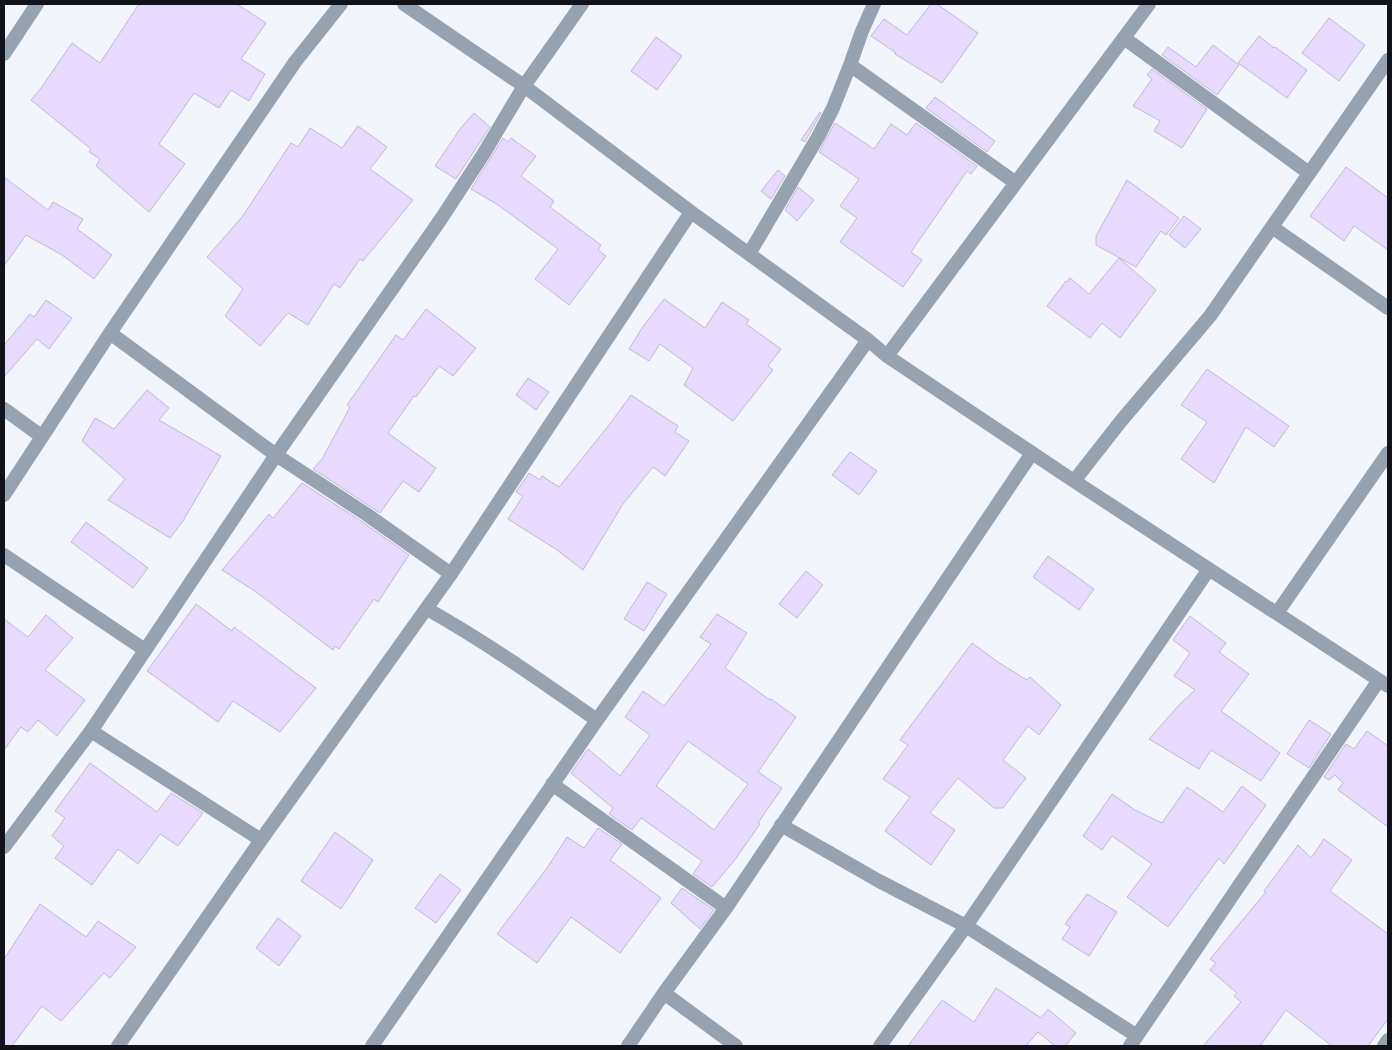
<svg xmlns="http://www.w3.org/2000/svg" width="1392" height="1050" viewBox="0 0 1392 1050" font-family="'Varela Round',sans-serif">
  <rect width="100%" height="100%" fill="#f3f5fd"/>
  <path fill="#e8d9fe" stroke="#c2bacd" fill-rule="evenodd" d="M139 4H237L266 23 241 59 265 74 249 101 231 90 219 108 194 93 159 144 185 164 149 212 96 166 100 159 89 152 91 149 31 100 41 88 72 43 100 63Z
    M931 4H937L978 33 942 83 895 54 896 53 871 36 884 19 907 35Z
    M1329 18 1365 45 1339 81 1302 53Z
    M1259 36 1274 48 1275 47 1307 70 1287 98 1238 63Z
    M656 37 682 56 657 90 631 71Z
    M1213 45 1239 65 1217 95 1162 55 1168 47 1196 67Z
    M1152 69 1207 109 1182 148 1154 131 1160 121 1133 106 1152 79 1147 75Z
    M935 97 995 141 987 152 926 108Z
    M820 112 821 113 805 142 801 140Z
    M474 113 490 127 456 179 435 166 460 129Z
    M835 123 874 149 891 124 907 135 916 123 977 166 971 174 967 171 911 252 922 260 903 287 840 242 857 218 840 206 859 179 819 152Z
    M358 126 387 147 370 169 413 200 363 261 360 259 340 288 334 284 308 325 288 313 260 346 225 316 243 289 207 257 242 217 291 143 298 147 310 128 342 148Z
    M503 138 508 142 511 138 536 156 521 176 554 201 550 207 601 245 598 250 606 256 569 305 535 279 558 249 498 205 471 189Z
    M1346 167 1388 198V250L1354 226 1344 241 1310 216Z
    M778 170 785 176 771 199 761 191Z
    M4 177 48 210 53 202 83 219 77 229 112 255 94 279 62 255 26 235 4 266Z
    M1127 180 1179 218 1166 235 1161 231 1136 267 1096 245V236Z
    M798 187 814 200 797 221 785 210Z
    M1184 216 1201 229 1185 248 1169 235Z
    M1119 258 1156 290 1120 338 1102 323 1090 338 1047 306 1066 281 1067 282 1070 278 1089 294Z
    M664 299 705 328 722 302 749 320 746 324 781 349 768 366 773 370 733 421 684 385 693 368 660 344 649 361 629 349 642 328Z
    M46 300 72 318 49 349 37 339 4 377V345L30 314 34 317Z
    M426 309 476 348 453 376 439 366 416 397 414 396 388 433 436 468 419 492 403 481 380 513 313 469 322 459 350 407 347 405 396 335 403 340Z
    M1207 369 1289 426 1274 447 1246 427 1214 483 1181 459 1207 422 1181 405Z
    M528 378 549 392 536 410 516 395Z
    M147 390 169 408 159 420 221 456 183 521 170 538 108 500 125 479 82 441 95 418 114 429Z
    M631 395 678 426 675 432 689 441 665 476 653 467 623 504 583 570 557 550 508 519 523 496 516 492 529 473 540 480 542 476 559 487 609 425Z
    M850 452 877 471 859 495 832 475Z
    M302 483 361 521 409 555 378 602 374 599 339 649 335 646 333 650 256 592 222 570 269 514 273 518Z
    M86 522 148 568 133 588 71 542Z
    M1048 556 1094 589 1079 610 1033 577Z
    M806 571 823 585 797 618 779 604Z
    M647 582 667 594 644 631 624 619Z
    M196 604 232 631 234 627 316 688 280 732 233 701 218 722 147 671Z
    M717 614 747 633 725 668 770 700 771 699 796 717 758 772 782 788 758 823 760 824 734 861 712 887 693 874 702 861 641 818 632 830 609 814 613 808 571 773 588 749 620 776 650 735 625 717 643 691 664 706 711 644 700 637ZM688 741 748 784 714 830 656 786Z
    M46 615 73 638 45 670 85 700 57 736 38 720 28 732 21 727 4 750V619L28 637Z
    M1190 616 1226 643 1219 652 1249 674 1221 711 1280 753 1261 781 1211 750 1199 769 1149 739 1179 705 1195 690 1174 676 1190 653 1173 640Z
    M972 643 998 662 1027 680 1030 677 1061 705 1039 735 1028 726 1003 760 1026 778 1003 808H994L958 778 930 813 955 830 931 865 885 831 910 797 883 779 908 745 900 740Z
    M1309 720 1331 734 1309 768 1287 754Z
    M1367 731 1388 746V827L1338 790 1343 783 1335 775 1329 780 1324 777 1346 744 1354 749Z
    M90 763 157 812 171 793 203 813 178 846 160 834 138 864 118 849 92 885 55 858 64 846 52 836 65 818 55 811Z
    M1242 786 1266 805 1224 864 1219 858 1168 927 1127 897 1152 864 1112 836 1102 850 1083 836 1112 794 1135 810 1162 823 1187 787 1223 812Z
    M598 828 622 844 610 860 661 898 620 953 571 917 537 963 497 934 547 868 567 837 584 848Z
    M335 832 373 860 341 909 301 881Z
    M1324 839 1352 860 1330 891 1388 934V1019L1368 1046H1332L1286 1010 1260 1046H1203L1241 1002 1234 996 1237 993 1210 970 1216 963 1210 959 1266 892 1264 891 1298 845 1311 858Z
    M440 874 461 890 436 923 415 908Z
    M682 888 714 910 700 929 671 903Z
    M1087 894 1117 912 1089 956 1062 939 1070 927 1065 924Z
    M40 904 86 937 98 921 136 947 110 978 104 973 61 1021 42 1006 12 1046H4V959Z
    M278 918 301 936 279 966 256 948Z
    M996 988 1041 1018 1048 1009 1076 1033 1065 1046H1055L1038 1032 1026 1046H908L942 1000 974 1022Z"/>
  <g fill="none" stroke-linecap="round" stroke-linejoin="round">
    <path stroke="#96a2af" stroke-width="14" d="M404 4 524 86 691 212 868 340 887 356 1074 481 1388 686
      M1124 38 1309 173
      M4 54 37 4
      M850 65 1016 183
      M1272 227 1388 308
      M749 254 818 137 833 108 850 65 862 31 874 4
      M110 333 276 455 366 514 451 574
      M887 356 1149 4
      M4 409 41 436
      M1074 481 1121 421 1210 316 1388 60
      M4 495 110 333 295 62 341 4
      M4 555 145 650
      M427 609C486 642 541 681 597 720
      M1277 613 1388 453
      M91 731 261 840
      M552 784 726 908
      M781 825 879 881 966 926 1137 1036
      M4 847 91 731 276 455 441 219 484 153 524 86 582 4
      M664 993 736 1046
      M118 1046 261 840 451 574 691 212
      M372 1046 597 720 868 340
      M628 1046 664 993 726 908 1032 453
      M880 1046 966 926 1209 569
      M1130 1046 1379 680
      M1384 1046 1388 1040"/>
  </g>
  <rect width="1392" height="1050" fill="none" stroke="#12131a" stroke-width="10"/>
</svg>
